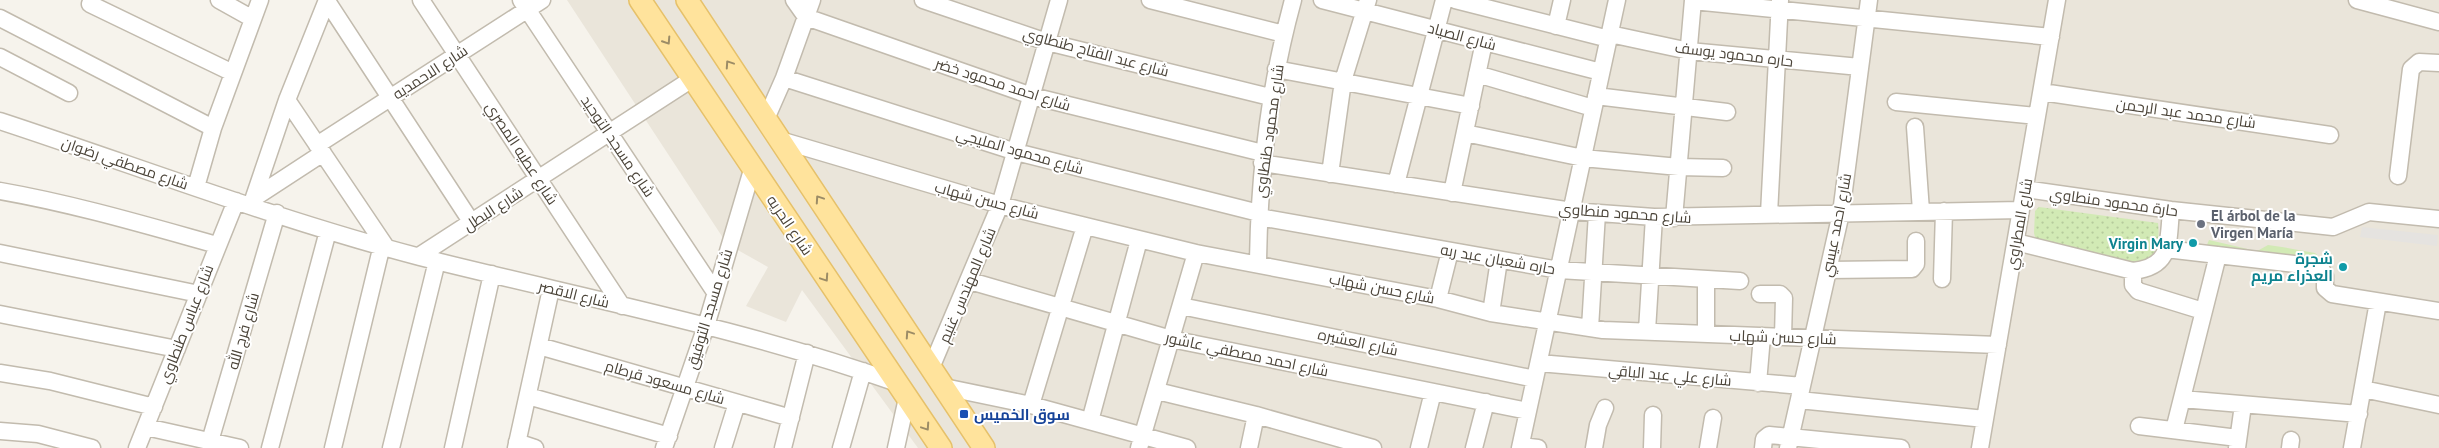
<svg xmlns="http://www.w3.org/2000/svg" width="2439" height="448" viewBox="0 0 2439 448" font-family="'PT Sans',Cairo,sans-serif">
  <defs>
    <pattern id="park-dots" width="8" height="8" patternUnits="userSpaceOnUse" patternTransform="scale(1.25)"><rect width="8" height="8" fill="#d2eab5"/><path d="M2 2h.1M6 6h.1" fill="none" stroke="#b6ca9c" stroke-width="1.8" stroke-linecap="round"/></pattern>
  </defs>
  <rect width="100%" height="100%" fill="#f6f3ec"/>
  <path fill="#eae5da" d="M567 0H2439V448H918L802 290 786 322 746 306 768 267 727 244Z"/>
  <path fill="#d2eab5" d="M2209 240 2252 250H2259L2268 245 2282 247 2315 253 2323 260 2206 247Z"/>
  <path fill="url(#park-dots)" d="M2039 207 2158 223C2160 239 2157 256 2143 265L2036 241 2034 233 2035 211Z"/>
  <path fill="#e5e3e0" d="M2362 227 2438 235 2437 246 2360 237Z"/>
  <g fill="none" stroke-linecap="round" stroke-linejoin="round">
    <g stroke="#c2bbae" stroke-width="19">
      <path id="minor" d="M219 0 253 19
        M421 0 622 306
        M521 0 715 292
        M794 0 806 17 1032 96 1263 153
        M923 0 1047 42 1270 97
        M1150 0 1284 34
        M1322 0 1601 72
        M1455 0 1609 39
        M2357 0 2439 22
        M327 1 472 223
        M1693 1 2051 37
        M90 4 233 73
        M0 18 213 128
        M1556 26 1562 0
        M1610 34 1689 51 1860 67
        M0 57 69 93
        M1276 69 1471 106
        M1477 74 1593 108
        M784 78 1016 152 1259 213
        M2042 92 2330 135
        M1596 96 1727 112
        M287 100 386 247
        M1896 102 2037 116
        M766 119 784 78 812 0
        M0 121C140 167 278 220 420 257 579 297 742 328 897 383
        M1915 127 1921 211
        M1465 133 1583 158 1679 167 1723 168
        M780 140 1000 205 1196 253 1438 299 1491 313 1603 330 1998 345
        M317 145 542 0
        M1262 163 1572 211 1654 217 2021 210
        M1330 174 1343 81 1368 0
        M2398 176 2411 69 2419 62 2439 63
        M1396 184 1444 0
        M196 187 213 128 260 0
        M2025 189 2171 210 2333 227 2369 212 2439 219
        M0 191C74 204 145 225 217 245
        M1452 193 1484 42
        M254 198 323 153
        M251 206 287 100 327 0
        M1769 214 1780 0
        M1259 217 1559 270 1740 281
        M1674 218 1693 0
        M2016 242 2133 271C2172 267 2168 242 2171 210
        M2166 249 2320 267 2325 276V288L2332 294 2439 311
        M0 253 199 294
        M419 256 692 79
        M1258 264C1259 173 1269 87 1293 0
        M1828 270 1912 269 1916 264V241
        M2133 271V285L2138 291 2203 311
        M1942 279 1944 211
        M970 281 1171 339 1528 411
        M1760 294H1780L1784 298 1783 337
        M1438 299 1450 251
        M1181 306 1535 379
        M1491 313 1499 260
        M0 314 177 349
        M1590 328 1597 213
        M1647 331 1654 217
        M1706 334V279
        M539 346 791 418
        M1539 363 1802 386
        M931 368 1000 205 1059 0
        M0 373 50 381 154 407
        M1758 383 1762 336
        M944 387 1031 405 1187 448
        M2363 389 2439 405
        M1157 391 1256 415 1373 448
        M528 396 669 436
        M2182 399 2359 414
        M1799 400 1985 419
        M1031 405 1085 226
        M1090 421 1139 240
        M2139 426 2238 438
        M146 427 240 448
        M2174 430 2218 255
        M0 431 38 434 92 448
        M517 442 535 448
        M1521 446 1538 448
        M137 448 236 201
        M208 448 277 213
        M270 448 328 231
        M333 448 382 245
        M391 448 437 261
        M453 448 492 274
        M516 448 551 289
        M664 448 706 326 752 170
        M723 448 737 403
        M783 448 807 353
        M841 448 863 371
        M896 448 907 398
        M1139 448 1196 253
        M1249 448 1256 415
        M1419 448 1433 392
        M1474 448 1486 402
        M1520 448 1617 0
        M1594 448 1598 425 1605 408
        M1652 448 1653 415
        M1708 448 1713 418
        M1763 448 1764 439 1769 435 1901 448
        M1788 448 1841 213 1869 0
        M1980 448 2057 0
        M2237 448 2243 405
        M2290 448 2291 440
        M2352 448 2378 302"/>
    </g>
    <g stroke="#e6c16a" stroke-width="24">
      <path id="major" d="M640 0 941 448
        M687 0 984 448"/>
    </g>
    <use href="#minor" stroke="#fff" stroke-width="16"/>
    <use href="#major" stroke="#ffe39c" stroke-width="21"/>
  </g>
  <defs><path id="oneway-chevron" d="M-2-3.5L2.5 0L-2 3.5" fill="none" stroke-width="1.6" stroke-linecap="round" stroke-linejoin="round" transform="scale(1.25)"/></defs>
  <g stroke="#9c8c66">
    <use href="#oneway-chevron" transform="translate(667 41) rotate(57)"/>
    <use href="#oneway-chevron" transform="translate(729 64) rotate(-124)"/>
    <use href="#oneway-chevron" transform="translate(819 199) rotate(-124)"/>
    <use href="#oneway-chevron" transform="translate(825 278) rotate(56)"/>
    <use href="#oneway-chevron" transform="translate(909 334) rotate(-124)"/>
    <use href="#oneway-chevron" transform="translate(926 427) rotate(56)"/>
  </g>
  <circle fill="#6b7280" stroke="#fff" stroke-width="2" cx="2201" cy="224" r="5"/>
  <g fill="#0f9aa8" stroke="#fff" stroke-width="2">
    <circle cx="2193" cy="243" r="5"/>
    <circle cx="2343" cy="267" r="5"/>
  </g>
  <rect fill="#1a4fb4" stroke="#fff" stroke-width="2" x="959" y="409" width="10" height="10" rx="2.5"/>
  <g text-anchor="middle" dominant-baseline="central" stroke-width="4" stroke-linejoin="round" paint-order="stroke">
    <g font-size="15" fill="#4b4439" stroke="#fff">
      <text transform="translate(1462 36) rotate(15)">شارع الصياد</text>
      <text transform="translate(1096 52) rotate(15)">شارع عبد الفتاح طنطاوي</text>
      <text transform="translate(1734 54) rotate(7)">حاره محمود يوسف</text>
      <text transform="translate(430 72) rotate(-33)">شارع الاحمديه</text>
      <text transform="translate(1003 84) rotate(18)">شارع احمد محمود خضر</text>
      <text transform="translate(2186 113) rotate(8)">شارع محمد عبد الرحمن</text>
      <text transform="translate(1269 131) rotate(-82)">شارع محمود طنطاوي</text>
      <text transform="translate(618 146) rotate(56)">شارع مسجد التوحيد</text>
      <text transform="translate(1020 151) rotate(16)">شارع محمود المليجي</text>
      <text transform="translate(522 153) rotate(57)">شارع عطيه المصري</text>
      <text transform="translate(125 163) rotate(19)">شارع مصطفي رضوان</text>
      <text transform="translate(987 200) rotate(15)">شارع حسن شهاب</text>
      <text transform="translate(2114 202) rotate(8)">حارة محمود منطاوي</text>
      <text transform="translate(493 209) rotate(-33)">شارع البطل</text>
      <text transform="translate(1625 213) rotate(4)">شارع محمود منطاوي</text>
      <text transform="translate(2019 224) rotate(-80)">شارع المطراوي</text>
      <text transform="translate(790 225) rotate(56)">شارع الحريه</text>
      <text transform="translate(1836 225) rotate(-79)">شارع احمد عيسي</text>
      <text transform="translate(1498 259) rotate(10)">حاره شعبان عبد ربه</text>
      <text transform="translate(967 285) rotate(-67)">شارع المهندس غنيم</text>
      <text transform="translate(1382 288) rotate(11)">شارع حسن شهاب</text>
      <text transform="translate(574 294) rotate(14)">شارع الاقصر</text>
      <text transform="translate(709 309) rotate(-73)">شارع مسجد التوفيق</text>
      <text transform="translate(186 324) rotate(-69)">شارع عباس طنطاوي</text>
      <text transform="translate(243 331) rotate(-74)">شارع فرج الله</text>
      <text transform="translate(1783 337) rotate(2)">شارع حسن شهاب</text>
      <text transform="translate(1358 342) rotate(12)">شارع العشيره</text>
      <text transform="translate(1247 354) rotate(12)">شارع احمد مصطفي عاشور</text>
      <text transform="translate(1670 375) rotate(5)">شارع علي عبد الباقي</text>
      <text transform="translate(665 382) rotate(16)">شارع مسعود قرطام</text>
    </g>
    <g font-size="15" font-weight="bold" fill="#5b616d" stroke="#fff" text-anchor="start">
      <text x="2211" y="215">El árbol de la<tspan x="2211" dy="17">Virgen María</tspan></text>
    </g>
    <g font-size="15" font-weight="bold" fill="#0d838f" stroke="#fff" text-anchor="end">
      <text x="2183" y="243">Virgin Mary</text>
      <text x="2333" y="258">شجرة<tspan x="2333" dy="17">العذراء مريم</tspan></text>
    </g>
    <g font-size="15" font-weight="bold" fill="#164399" stroke="#fff" text-anchor="start">
      <text x="974" y="414">سوق الخميس</text>
    </g>
  </g>
</svg>
